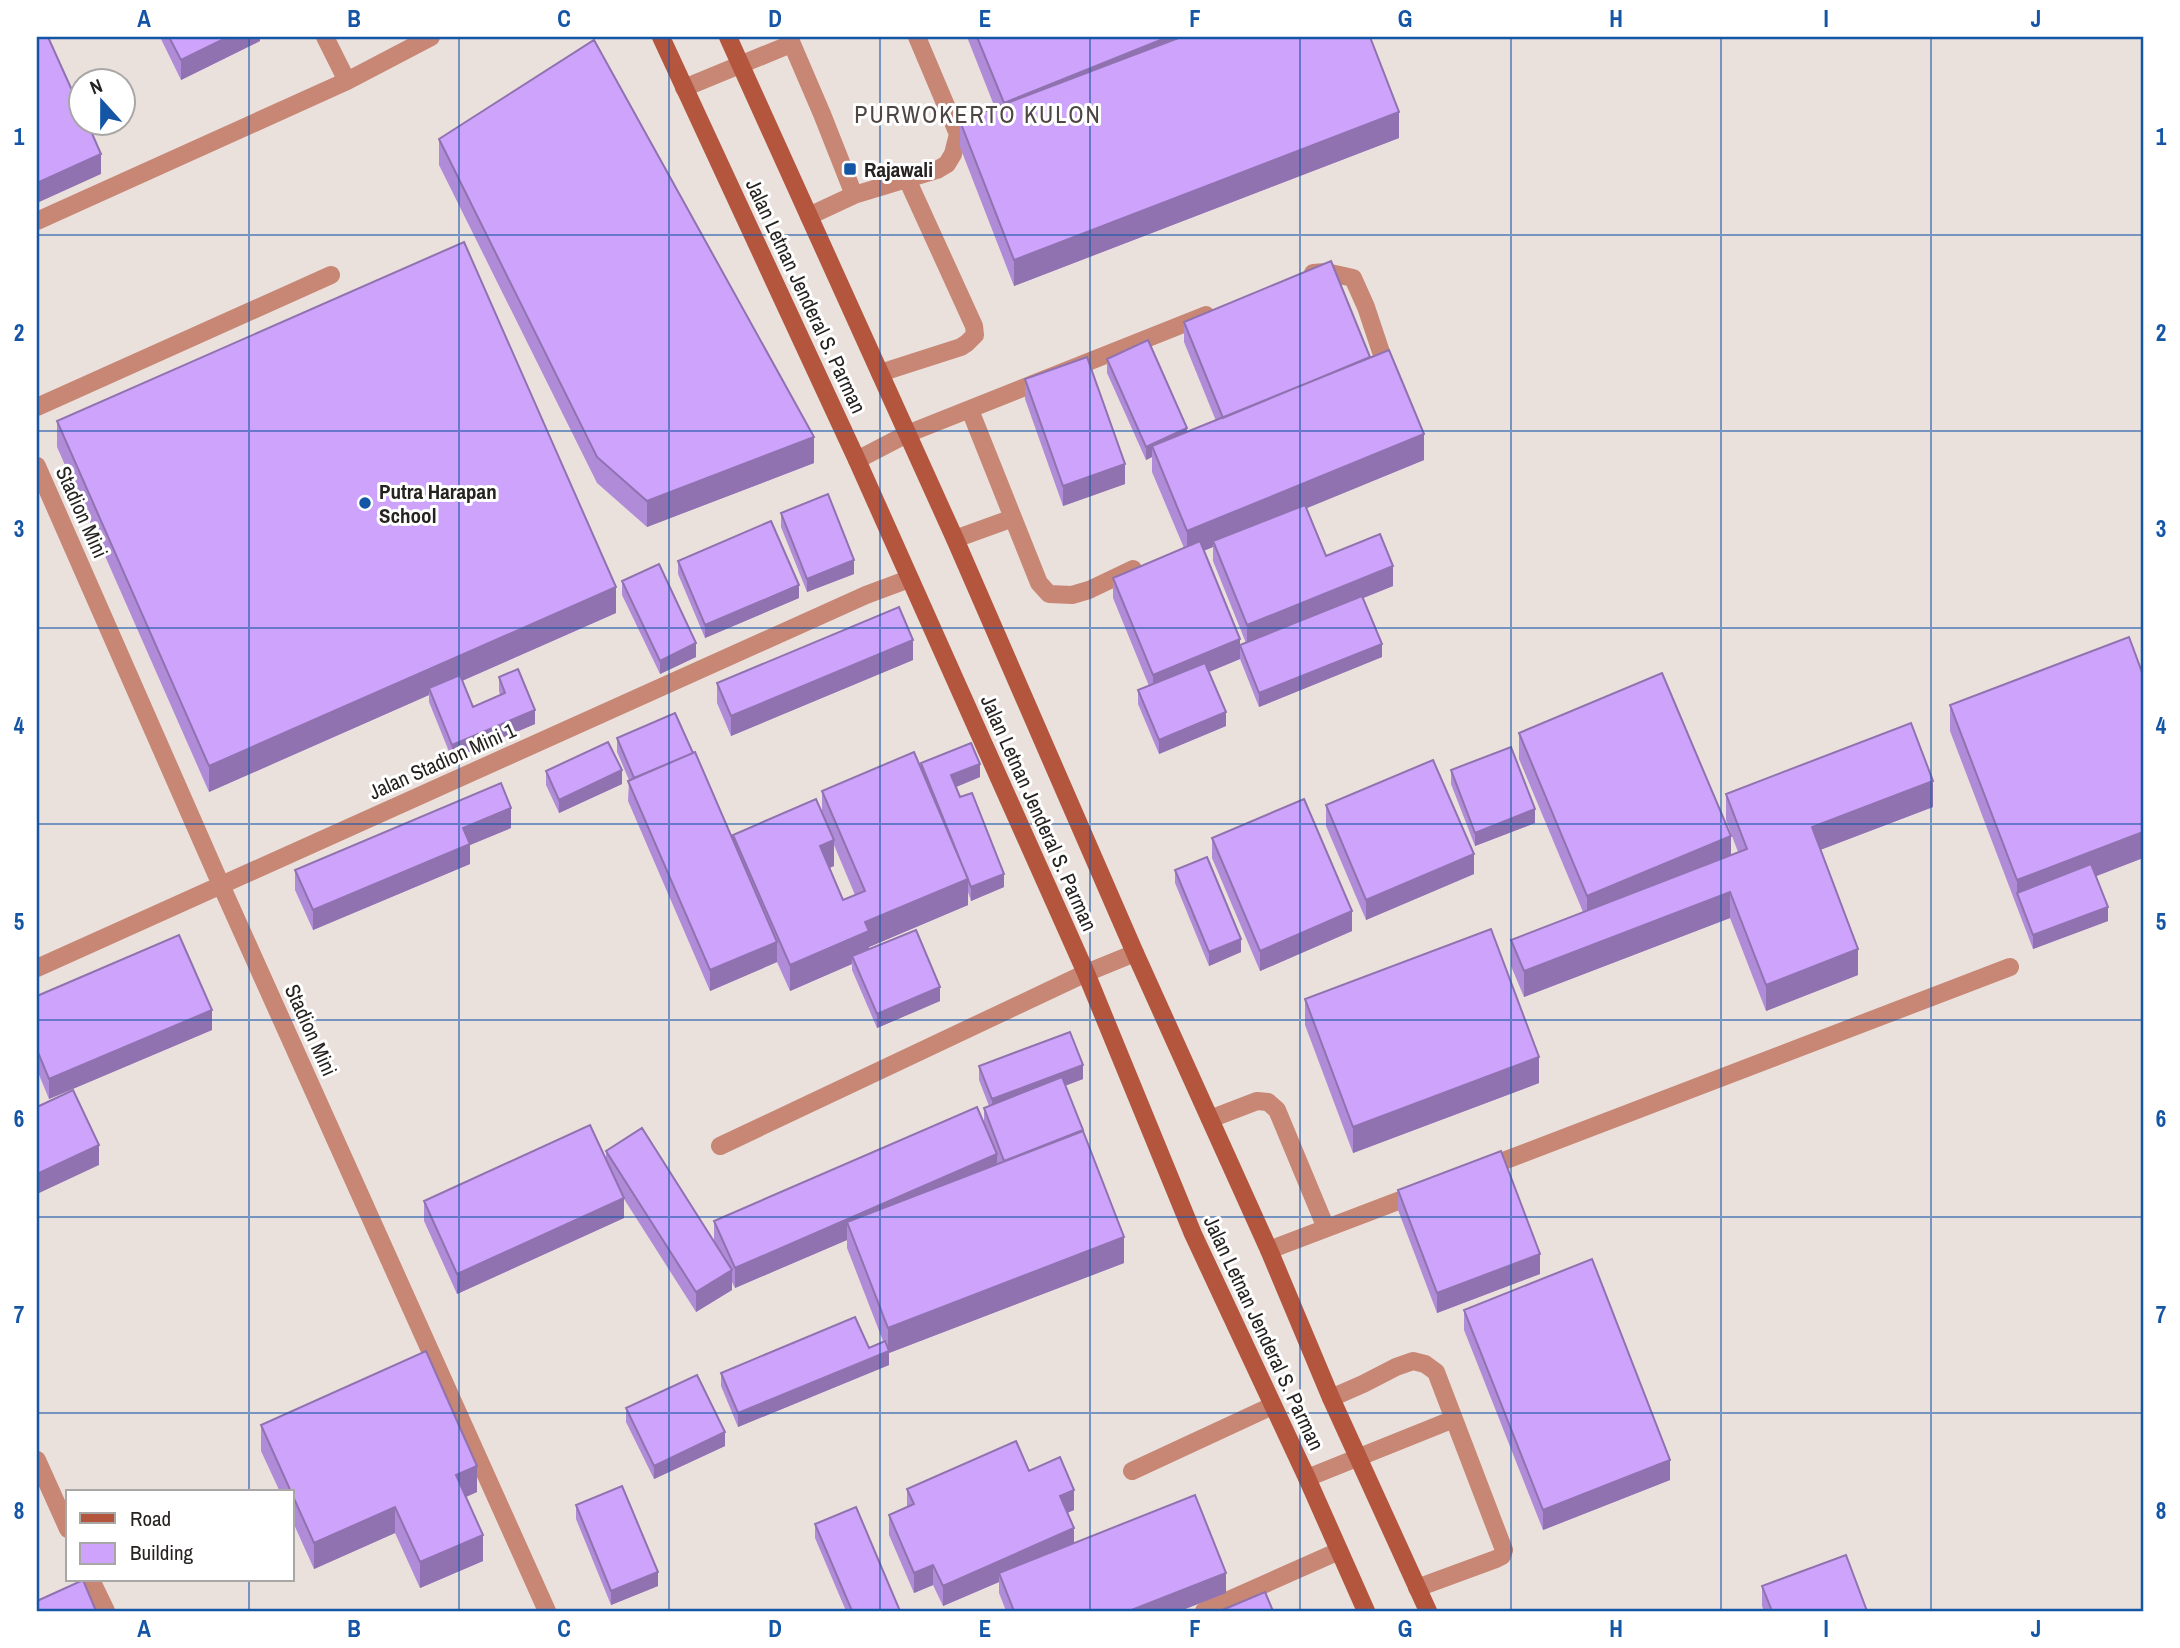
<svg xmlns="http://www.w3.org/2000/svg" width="2180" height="1648" viewBox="0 0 2180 1648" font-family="'Archivo Narrow',sans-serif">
  <rect width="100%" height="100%" fill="#eae1dd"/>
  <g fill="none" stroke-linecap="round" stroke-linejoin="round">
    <path stroke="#c88675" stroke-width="18" d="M789 37 822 114 854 195
      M684 88 791 44
      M809 216 854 195 937 170 947 164 953 154 958 134 917 37
      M1313 273 1326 272 1353 278 1366 307 1384 361
      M880 373 961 347 967 343 975 335 974 326 907 179
      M37 407 331 275
      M970 410 1039 583 1049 594 1072 595 1089 590 1133 569
      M857 460 907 434 1206 315
      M955 539 1013 518
      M1210 1119 1257 1101 1268 1102 1277 1110 1326 1228
      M720 1146 1086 973 1135 953
      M1485 1168 2010 967
      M1269 1250 1419 1193
      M1331 1398 1363 1384 1396 1367 1413 1361 1425 1364 1436 1372 1504 1550 1502 1556 1496 1559 1417 1588
      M1132 1471 1272 1406
      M1307 1478 1454 1419
      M1204 1611 1339 1551"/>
    <path stroke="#c88675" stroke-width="18" d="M325 37 347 81
      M37 221 347 81 431 37
      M37 466 221 885 547 1611
      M37 968 866 595 909 579
      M37 1460 68 1529
      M91 1580 106 1611"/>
    <path stroke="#b4553e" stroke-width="18" d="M661 37 857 460 1086 973 1193 1234 1307 1478 1366 1611
      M728 37 955 539 1135 953 1269 1250 1331 1398 1428 1611"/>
  </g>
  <path fill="#b08cd8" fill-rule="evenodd" d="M160 37H260V41L181 80Z
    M967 37H1179L1399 138 1014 286 960 147V121L995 108Z
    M439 139 814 463 647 527 597 483 439 165Z
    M1184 322 1370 357 1424 460 1306 508 1326 556 1393 586 1363 598 1382 657 1259 707 1240 659 1209 672 1226 726 1159 754 1138 704V690L1149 686 1113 598V578L1184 548 1152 472V457L1146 460 1107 373V359L1187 432 1216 421 1184 342ZM1213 547V561L1246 643 1240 645 1204 551Z
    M1025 379 1125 484 1063 506 1025 399Z
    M57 421 616 613 462 681 473 707 500 695 499 691V677L535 724 452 759 429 702V695L209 792 57 447Z
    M781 513 854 574 807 592 781 527Z
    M678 561 799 598 705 638 678 574Z
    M622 581 696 657 660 674 622 595Z
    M913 660 731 736 717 703V683Z
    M2143 675V858L2096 876 2108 921 2033 949 1950 731V705Z
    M1519 733 1731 855 1738 852 1726 820V794L1933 807 1820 850 1858 975 1766 1011 1730 918 1524 997 1511 966V940L1583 912 1519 759Z
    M617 738 733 841V835L822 813V791L921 769V763L980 777 956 787 1004 887 971 901 968 892V905L869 947V950L940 1001 877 1028 852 970V964L790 991 777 962 710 991 628 801 629 780 617 752ZM834 845 855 895 843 900 829 868 834 866Z
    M1451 770 1535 823 1475 846 1451 784Z
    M546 771 622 784 559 813 546 785Z
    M1326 805 1474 874 1366 920 1326 826Z
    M511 828 470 845V864L313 930 295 890V870Z
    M1212 838 1352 931 1260 971 1212 858Z
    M1175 870 1241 952 1209 966 1175 883Z
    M37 996 212 1030 49 1099 37 1070Z
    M1305 999 1539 1083 1353 1153 1305 1025Z
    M979 1066 1083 1079 1065 1086 1124 1263 889 1353V1365L738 1427 721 1386V1373L869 1348 883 1341 847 1248V1240L735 1288 732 1282V1290L696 1312 624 1199V1218L457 1294 424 1221V1201L606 1159V1151L717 1246 714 1241V1221L993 1145 984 1122V1108L989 1106 979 1080Z
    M1398 1190 1540 1274 1437 1313 1398 1210Z
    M1464 1310 1670 1480 1543 1530 1464 1330Z
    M626 1408 725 1446 654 1479 626 1422Z
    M261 1425 477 1492 466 1497 483 1561 420 1588 395 1533 314 1569 292 1520V1492H280L261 1451Z
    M1029 1471 1074 1510 1067 1513 1074 1543 1226 1593 1180 1611H1006L999 1593V1582L943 1606 933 1585 914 1593 889 1535V1515L907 1507V1489Z
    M576 1505 658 1586 611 1605 576 1519Z
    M815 1524 900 1611H846L815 1538Z
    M1762 1586 1867 1611H1764L1762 1606Z"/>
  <path fill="#9072b0" d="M228 37H260V41L181 80V60Z
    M1168 37H1179V59L1004 129V103Z
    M1399 112V138L1014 286V260Z
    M101 154V174L37 203V183Z
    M1187 428V442L1152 446V457L1146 460V447Z
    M1424 434V460L1215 546 1213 541V547L1187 557V531Z
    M814 437V463L647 527V501Z
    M1125 464V484L1063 506V486Z
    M854 560V574L807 592V579Z
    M1393 566V586L1247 645V625Z
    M799 585V598L705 638V625Z
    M616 587V613L432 694 429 688V695L209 792V766Z
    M1240 639V659L1153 695V675Z
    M913 640V660L731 736V716Z
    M696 643V657L660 674V661Z
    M1382 644V657L1259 707V693Z
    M535 710V724L452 759V745Z
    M1226 712V726L1159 754V740Z
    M980 764V777L951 789V775Z
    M622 770V784L559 813V800Z
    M1933 781V807L1812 853V827Z
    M511 808V828L470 845V864L313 930V910L463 828Z
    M1535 809V823L1475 846V833Z
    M2143 832V858L2022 905 2017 893V906V880Z
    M1731 836V862L1587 922V896Z
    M834 840V866L820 872V846Z
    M1474 854V874L1366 920V900Z
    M1004 874V887L971 901V887Z
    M968 879V905L869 947V957L852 956V964L790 991V965L865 922Z
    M1730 892V918L1524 997V971Z
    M2108 907V921L2033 949V935Z
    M1352 911V931L1260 971V951Z
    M1241 939V952L1209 966V952Z
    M777 942V962L710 991V970Z
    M1858 949V975L1766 1011V985Z
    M940 987V1001L877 1028V1014Z
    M212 1010V1030L49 1099V1079Z
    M1539 1057V1083L1353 1153V1127Z
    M1083 1065V1079L992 1113V1099Z
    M99 1145V1165L37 1194V1174Z
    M997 1154V1174L847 1222V1240L735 1288V1268Z
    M624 1198V1218L457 1294V1274Z
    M1124 1237V1263L889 1353V1365L738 1427V1413L888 1351V1328Z
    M1540 1254V1274L1437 1313V1293Z
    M732 1270V1290L696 1312V1292Z
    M725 1432V1446L654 1479V1466Z
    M1670 1460V1480L1543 1530V1510Z
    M477 1466V1492L456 1501V1475Z
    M1074 1490V1510L1060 1516V1496Z
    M395 1507V1533L314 1569V1543Z
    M1074 1528V1548L999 1573V1582L943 1606V1586Z
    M483 1535V1561L420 1588V1562Z
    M933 1565V1585L914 1593V1573Z
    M658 1572V1586L611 1605V1591Z
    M1226 1573V1593L1180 1611H1129Z"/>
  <path fill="#cda3fb" stroke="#9072b0" stroke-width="2" d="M37 37H48L80 108V122H87L101 154 37 183Z
    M169 37H228L181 60Z
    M977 37H1168L1004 103Z
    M1181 37H1370L1399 112 1014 260 960 121Z
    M594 40 814 437 647 501 597 457 439 139Z
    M464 242 616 587 209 766 57 421Z
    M1331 261 1370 357 1223 418 1184 322Z
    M1148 340 1187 428 1146 447 1107 359Z
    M1389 350 1424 434 1187 531 1152 446Z
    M1087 357 1125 464 1063 486 1025 379Z
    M828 494 854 560 807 579 781 513Z
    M1305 505 1326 556 1380 534 1393 566 1247 625 1213 541Z
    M771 521 799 585 705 625 678 561Z
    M1200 541 1240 639 1153 675 1113 578Z
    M659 564 696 643 660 661 622 581Z
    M1362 596 1382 644 1259 693 1240 645Z
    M899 607 913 640 731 716 717 683Z
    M2129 637 2143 675V832L2017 880 1950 705Z
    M1205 663 1226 712 1159 740 1138 690Z
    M518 669 535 710 452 745 429 688 460 675 473 707 505 693 499 677Z
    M1662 673 1731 836 1587 896 1519 733Z
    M675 713 693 753 634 778 617 738Z
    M1911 723 1933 781 1812 827 1858 949 1766 985 1730 892 1524 971 1511 940 1747 849 1726 794Z
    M608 742 622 770 559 800 546 771Z
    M971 743 980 764 951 775 960 797 972 793 1004 874 971 887 921 763Z
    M1511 747 1535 809 1475 833 1451 770Z
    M695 752 777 942 710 970 628 781Z
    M914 752 968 879 865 922 869 931 790 965 733 835 816 799 834 840 820 846 843 900 865 891 822 791Z
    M1433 760 1474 854 1366 900 1326 805Z
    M501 783 511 808 463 828 470 844 313 910 295 870Z
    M1304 799 1352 911 1260 951 1212 838Z
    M1207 857 1241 939 1209 952 1175 870Z
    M2091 864 2108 907 2033 935 2017 893Z
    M1491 929 1539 1057 1353 1127 1305 999Z
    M916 930 940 987 877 1014 852 956Z
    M179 935 212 1010 49 1079 37 1050V996Z
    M1070 1032 1083 1065 992 1099 979 1066Z
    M1062 1077 1083 1130 1004 1161 984 1108Z
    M73 1090 99 1145 37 1174V1107Z
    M977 1107 997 1154 735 1268 714 1221Z
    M590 1125 624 1198 457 1274 424 1201Z
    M642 1128 732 1270 696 1292 606 1151Z
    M1083 1131 1124 1237 888 1328 847 1222Z
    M1501 1151 1540 1254 1437 1293 1398 1190Z
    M1592 1259 1670 1460 1543 1510 1464 1310Z
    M855 1317 869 1348 885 1341 889 1351 738 1413 721 1373Z
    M426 1351 477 1466 456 1475 483 1535 420 1562 395 1507 314 1543 261 1425Z
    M697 1375 725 1432 654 1466 626 1408Z
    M1016 1441 1029 1471 1060 1457 1074 1490 1060 1496 1074 1528 943 1586 933 1565 914 1573 889 1515 914 1504 907 1489Z
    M622 1486 658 1572 611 1591 576 1505Z
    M1195 1495 1226 1573 1129 1611H1014L999 1573Z
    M856 1507 900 1611H852L815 1524Z
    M1846 1555 1867 1611H1772L1762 1586Z
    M83 1580 96 1611H37V1601Z
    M1265 1592 1273 1611H1220Z"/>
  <path fill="none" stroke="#1455a5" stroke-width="2" stroke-opacity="0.55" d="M249 37V1492M459 37V1611M669 37V1611M880 37V1611M1090 37V1611M1300 37V1611M1511 37V1611M1721 37V1611M1931 37V1611M37 235H2143M37 431H2143M37 628H2143M37 824H2143M37 1020H2143M37 1217H2143M37 1413H2143M249 1580V1611"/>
  <g fill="#1455a5" stroke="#fff" stroke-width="2.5">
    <rect x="843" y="162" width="14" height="14" rx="3.5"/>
    <circle cx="365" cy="503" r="7"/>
  </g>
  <g text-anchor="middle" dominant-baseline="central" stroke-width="6" stroke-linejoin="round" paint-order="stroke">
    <g font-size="21" font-weight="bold" fill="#252220" stroke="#fff" text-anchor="start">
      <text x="864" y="169">Rajawali</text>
      <text x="379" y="491">Putra Harapan<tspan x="379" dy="24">School</tspan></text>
    </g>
    <g font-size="21" fill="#252220" stroke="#fff">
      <text transform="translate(806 296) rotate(65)">Jalan Letnan Jenderal S. Parman</text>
      <text transform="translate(82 512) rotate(66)">Stadion Mini</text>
      <text transform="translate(442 761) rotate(-24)">Jalan Stadion Mini 1</text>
      <text transform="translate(1039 813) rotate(66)">Jalan Letnan Jenderal S. Parman</text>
      <text transform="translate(311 1030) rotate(66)">Stadion Mini</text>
      <text transform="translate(1264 1333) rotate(65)">Jalan Letnan Jenderal S. Parman</text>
    </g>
    <g font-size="24" letter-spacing="2" fill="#4d4642" stroke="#fff">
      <text x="978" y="114">PURWOKERTO KULON</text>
    </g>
  </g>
  <rect width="2180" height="1648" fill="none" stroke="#ffffff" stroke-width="77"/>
  <rect x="66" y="1490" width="228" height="91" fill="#ffffff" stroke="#a8a7a6" stroke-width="2"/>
  <rect x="80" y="1513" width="35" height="10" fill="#b4553e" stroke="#a8a7a6" stroke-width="2"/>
  <text x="130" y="1526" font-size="21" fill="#252220">Road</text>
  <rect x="80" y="1543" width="35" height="21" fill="#cda3fb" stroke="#a8a7a6" stroke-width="2"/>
  <text x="130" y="1560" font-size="21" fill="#252220">Building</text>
  <g transform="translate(102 102) rotate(339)"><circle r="33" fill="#ffffff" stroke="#a8a7a6" stroke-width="2"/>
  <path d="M0-5L12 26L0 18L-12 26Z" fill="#1455a5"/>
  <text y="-10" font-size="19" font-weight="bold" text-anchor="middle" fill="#252220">N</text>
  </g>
  <rect x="38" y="38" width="2104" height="1572" fill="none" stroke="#1455a5" stroke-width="2.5"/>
  <g font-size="23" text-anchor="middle" font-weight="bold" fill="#1455a5">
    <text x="144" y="27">A</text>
    <text x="354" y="27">B</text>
    <text x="564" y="27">C</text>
    <text x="775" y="27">D</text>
    <text x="985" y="27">E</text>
    <text x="1195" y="27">F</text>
    <text x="1405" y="27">G</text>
    <text x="1616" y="27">H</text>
    <text x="1826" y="27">I</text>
    <text x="2036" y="27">J</text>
    <text x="19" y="145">1</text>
    <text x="2161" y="145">1</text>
    <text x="19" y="341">2</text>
    <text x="2161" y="341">2</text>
    <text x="19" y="537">3</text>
    <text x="2161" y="537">3</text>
    <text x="19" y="734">4</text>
    <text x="2161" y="734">4</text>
    <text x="19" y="930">5</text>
    <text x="2161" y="930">5</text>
    <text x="19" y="1127">6</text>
    <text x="2161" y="1127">6</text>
    <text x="19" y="1323">7</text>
    <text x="2161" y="1323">7</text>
    <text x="19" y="1519">8</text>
    <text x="2161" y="1519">8</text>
    <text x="144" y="1637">A</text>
    <text x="354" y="1637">B</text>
    <text x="564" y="1637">C</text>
    <text x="775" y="1637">D</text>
    <text x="985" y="1637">E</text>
    <text x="1195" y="1637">F</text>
    <text x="1405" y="1637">G</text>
    <text x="1616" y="1637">H</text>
    <text x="1826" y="1637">I</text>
    <text x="2036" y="1637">J</text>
  </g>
</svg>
